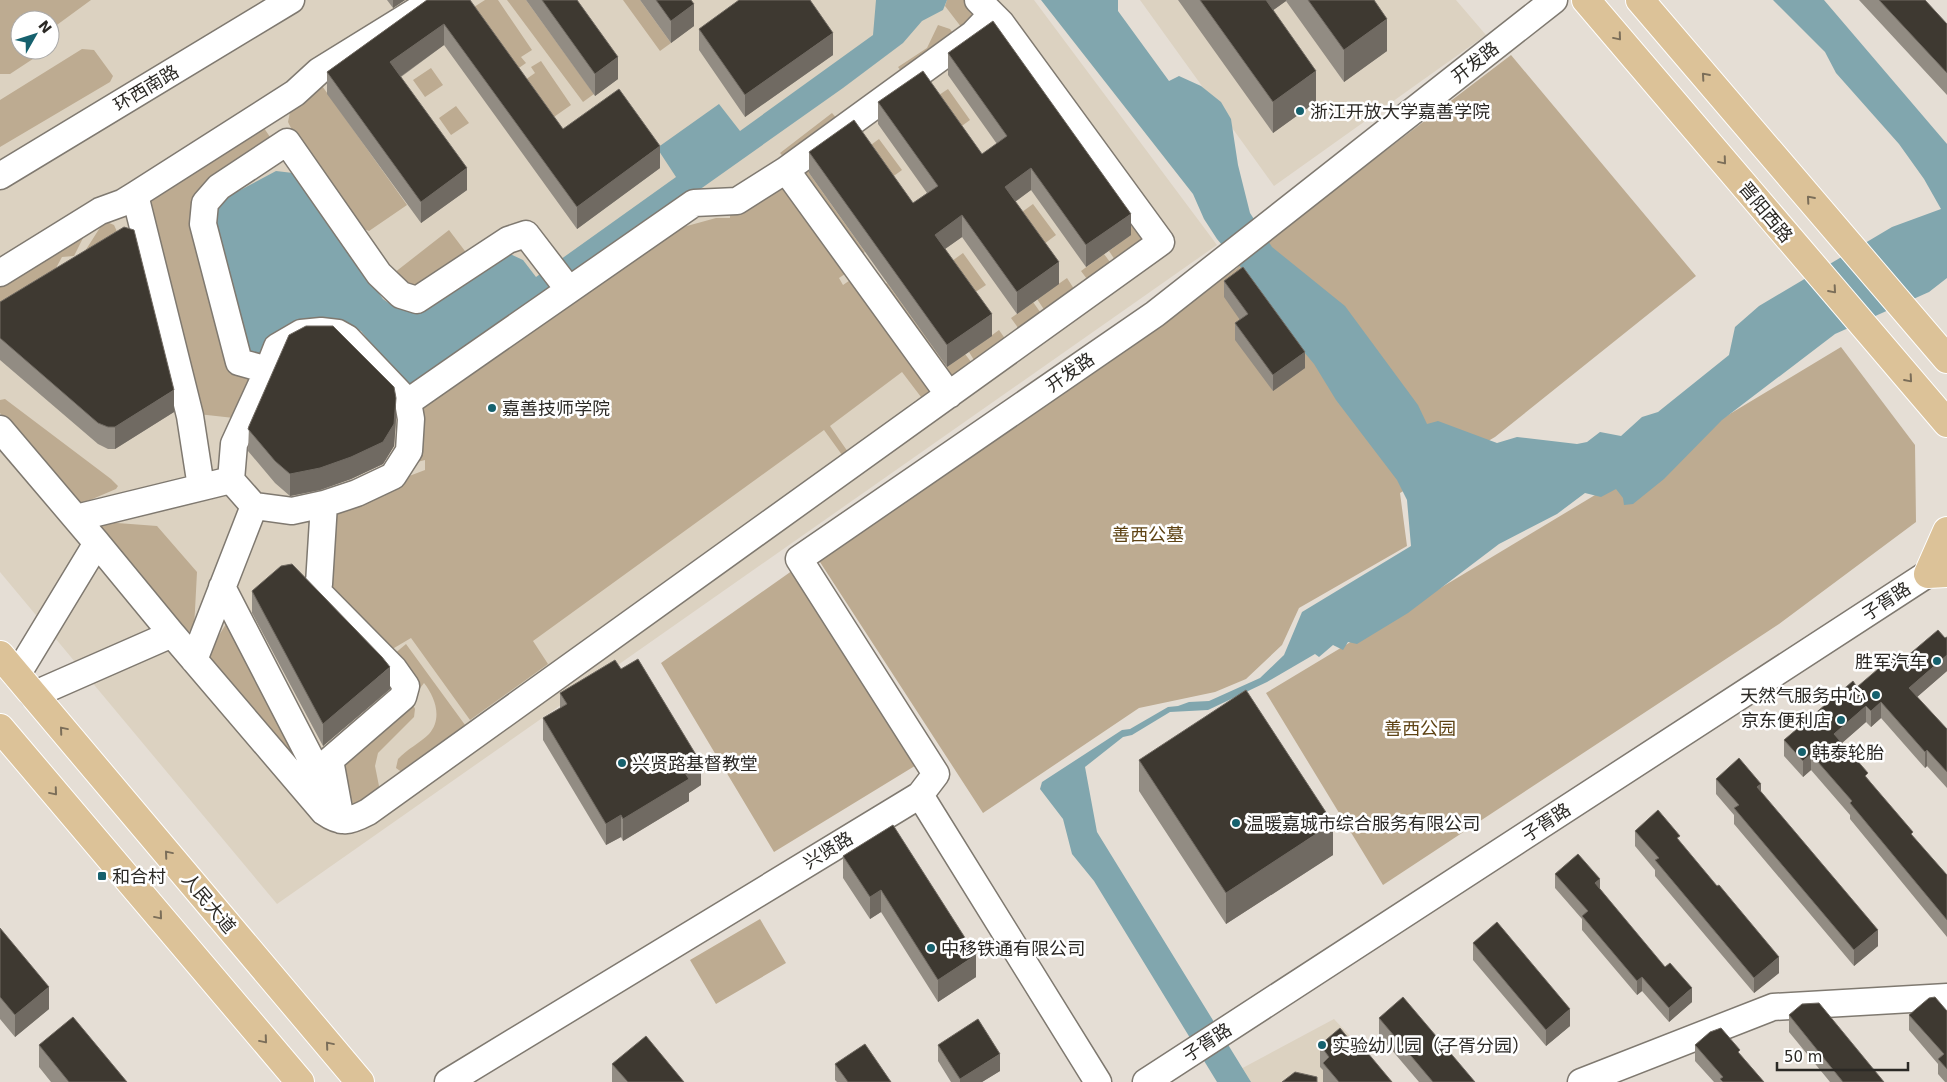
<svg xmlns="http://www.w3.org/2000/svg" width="1947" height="1082" viewBox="0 0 1947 1082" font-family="'DejaVu Sans','Noto Sans SC',sans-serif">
  <rect width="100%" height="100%" fill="#e5ded5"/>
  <path fill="#dcd2c1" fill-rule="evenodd" d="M0 0H1034L1217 245 277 904 0 572ZM20 20H50V50H20Z
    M1140 0H1456L1486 35 1274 186Z
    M1334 1019 1393 1082H1243L1237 1071Z"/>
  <path fill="#bdab91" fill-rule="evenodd" d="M0 0H91L50 30V20H20V50L45 51 10 74H0Z
    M485 0H498L532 50 521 57 526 63 516 70 474 7Z
    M507 0H526L594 94 583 102Z
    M623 0H640L671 43 660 51Z
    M947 0H966C975 12 973 20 965 32L945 6Z
    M938 25 950 29 957 39 904 75 898 67 927 48Z
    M82 49 94 50 113 76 110 82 0 147V100Z
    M1511 55 1696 276 1495 437 1400 493 1407 546 1299 608 1282 645 1246 679 1215 692 1139 708 983 813 818 559 1236 269 1275 235Z
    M541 61 571 105 551 119 525 80 535 73 531 67Z
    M431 68 443 85 425 97 413 80Z
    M320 83 407 205 369 231 364 229 294 134 288 122 290 112Z
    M948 89 970 120 959 128 936 97Z
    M456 106 469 123 451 135 439 118Z
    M832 113 839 121 787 161 780 153Z
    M264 128 276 146 215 185 262 372 243 419 198 414 146 204 154 195Z
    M879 139 902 170 891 178 868 147Z
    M809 157V173L865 252 855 259 804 186 803 165Z
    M784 186 851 270 839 278 843 285 856 276 933 392 845 459 824 430 533 641 548 664 470 720 411 638 389 651 321 590 328 507 425 470V460L417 462 412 409 676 229 716 218H730V209ZM902 372 921 397 848 452 830 426Z
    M1033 204 1056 235 1044 244 1022 212Z
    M1133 220 1144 234 1142 244 1117 263 1109 251 1130 235 1124 227Z
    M107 222 114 225 120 238 80 259 101 226Z
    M449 230 468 255 415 294 394 273Z
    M86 232 74 256 62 257 56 268 63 272 0 316V283Z
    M963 253 986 285 974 293 952 261Z
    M1104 254 1113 266 1090 283 1081 271Z
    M1067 278 1076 292 1047 314 1037 299Z
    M887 283 947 367 965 354 975 367 954 380 879 289Z
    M1033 302 1043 316 1021 332 1011 318Z
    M999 330 1006 340 977 365 969 352Z
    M1841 347 1915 445 1916 522 1779 624 1383 885 1266 693Z
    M5 399 111 479 118 486 116 489 83 503 76 504 0 413V400Z
    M104 522 157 526 197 572 194 629 187 632 99 530Z
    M796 568 918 764 774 852 661 663Z
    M226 624H229L297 752 289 755 209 662 208 653Z
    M406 644 468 729 403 773 396 768 398 759C407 749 420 743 429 734 443 718 435 697 424 683L411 700 415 709 414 717 378 753 375 766 379 786 378 791 355 809 339 770 404 703 393 655Z
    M760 919 786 963 716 1004 690 960Z"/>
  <path fill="#81a6ae" d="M876 0H947L943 10 922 21 903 43 843 88 418 389 396 375 361 331 334 319 287 326 267 340 259 355 248 357 216 226 215 210 229 196 276 171 293 173 383 299 393 306 404 309 508 253 523 260 536 277 676 177 657 148 719 104 740 131 873 35Z
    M1041 0H1118V11L1169 81 1179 76 1201 86 1221 102 1231 119 1238 165 1250 213 1272 247 1345 306 1418 405 1427 424 1438 421 1497 443 1517 437 1577 444 1587 442 1600 432 1621 436 1642 417 1658 412 1729 355 1735 327 1759 306 1892 227 1941 209 1924 179 1899 144 1836 73 1825 52 1773 0H1824L1947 144V278L1929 292 1835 334 1722 420 1664 479 1633 504 1624 505 1623 498 1616 489 1601 497 1585 493 1557 514 1499 544 1408 613 1357 644 1348 642 1343 650 1333 645 1319 657 1315 654 1267 682 1208 710 1170 712 1132 735 1123 737 1085 767 1097 832 1251 1082H1217L1094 881 1072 854 1063 819 1040 789 1042 782 1122 730 1130 729 1168 707 1178 706 1189 702 1209 701 1260 678 1284 655 1302 612 1411 546 1407 500 1397 480 1336 400 1314 364 1275 317 1244 271 1217 239 1204 219 1193 194Z"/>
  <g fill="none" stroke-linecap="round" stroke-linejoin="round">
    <g stroke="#7f7970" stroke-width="29">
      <path id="minor" d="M786 170 949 395
        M0 176 291 0
        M135 195 190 416 201 487
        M0 273 100 211 122 203 135 195 295 93 319 71 434 0
        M569 290 526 234 508 240 417 300 401 295 379 274 287 142 219 187 205 203 203 224 239 362 268 370 277 347 301 333 321 331 338 333 347 338 408 402 694 203 737 201 786 170 973 34 992 14
        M0 429 97 543 17 675
        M231 480 234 444 268 370
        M254 506 292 511 324 504
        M76 518 231 480 254 506 194 660
        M97 543 172 634
        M222 587 327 790
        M33 695 172 634 324 812C341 824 349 822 368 812L1161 242 1001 23 978 0
        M920 795 936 774 799 559 1155 314 1554 0
        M341 820 330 760 403 697 406 686 394 669 314 588 319 584 324 504 357 493 393 476 409 451 411 419 408 402
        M448 1082 920 795 1098 1082
        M1146 1082 1946 562
        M1581 1082 1773 1007 1947 997"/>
    </g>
    <g stroke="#fff" stroke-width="30">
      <path id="major" d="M1586 0 1947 423
        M1640 0 1947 359
        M1947 531 1928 574 1947 573
        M0 655 360 1082
        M0 728 300 1082"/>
    </g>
    <use href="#minor" stroke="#fff" stroke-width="26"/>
    <use href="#major" stroke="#dcc298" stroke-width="28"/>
  </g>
  <path fill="#928c83" d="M387 0H405L393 8Z
    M427 0 563 129 660 168 577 229 444 45 401 77 467 190 421 223 327 94V72Z
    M526 0H577L618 79 595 96Z
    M640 0H691L694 26 671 43Z
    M1178 0H1374L1387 51 1344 82 1286 1 1273 10 1316 102 1273 133Z
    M1859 0H1925L1947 24V95Z
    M699 29 833 55 745 117 699 50Z
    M948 53 1131 235 1086 267 1031 190 1015 202 1059 284 1017 314 962 237 945 249 992 336 947 367 809 173V152L913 203 927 193 878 124V102L982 154 997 144 948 75Z
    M1224 281 1305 368 1273 391 1235 340V323L1240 320 1224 297Z
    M0 302 174 412 115 449H108L98 444 0 360Z
    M396 420 394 446 383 464 351 479 320 490 290 496 275 483 248 451 249 426Z
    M252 591 390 689 323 746 252 613Z
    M1947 637V671L1917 697 1947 729V788L1927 766 1925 768 1881 718 1871 727 1866 722 1842 743 1868 779 1913 837 1947 875V937L1850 819V815L1811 770 1803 777 1784 756V740L1857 687 1905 658Z
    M621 669 701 785 689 793V801L623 841 621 837 606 845 543 740V718L560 708V693Z
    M1139 760 1333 855 1226 924 1139 791Z
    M1716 779 1761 792 1878 946 1854 966 1734 824V815L1716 794Z
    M1635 831 1680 842 1779 973 1754 993 1655 876V870L1635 846Z
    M843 856 976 977 938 1002 881 912 870 919 843 878Z
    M1555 874 1600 889 1692 1002 1669 1022 1642 991 1637 995 1582 930V919L1555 888Z
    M0 928 49 1009 15 1037 0 1019Z
    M1473 943 1570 1026 1546 1046 1473 960Z
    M1947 1011V1082H1945L1938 1074V1064L1909 1030V1015Z
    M1789 1015 1884 1082H1830L1789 1032Z
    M1379 1018 1475 1082H1419L1379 1035Z
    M1353 1044 1392 1082H1323V1070L1320 1067V1045Z
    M39 1045 127 1082H51L39 1067Z
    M938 1045 1000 1071 982 1082H951L938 1061Z
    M1695 1045 1740 1054 1764 1082H1714L1695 1061Z
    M612 1064 684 1082H612Z
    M835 1064 891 1082H837L835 1080Z"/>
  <path fill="#706a62" d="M393 0H405L393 8Z
    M1258 0H1286V1L1258 21Z
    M694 4V26L671 43V21Z
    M1387 19V51L1344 82V50Z
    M444 24V45L390 84V62Z
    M833 33V55L745 117V95Z
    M618 57V79L595 96V74Z
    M1316 71V102L1273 133V102Z
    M660 146V168L577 229V207Z
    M467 168V190L421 223V202Z
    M1031 168V190L1005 209V187Z
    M1131 214V235L1086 267V245Z
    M962 215V237L935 256V235Z
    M1059 262V284L1017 314V292Z
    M992 314V336L947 367V345Z
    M1305 352V368L1273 391V375Z
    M174 390V412L115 449V427Z
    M396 398V420L394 446 383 464 351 479 320 490 290 496V474Z
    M1947 655V671L1909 704V688Z
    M390 667V689L323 746V724Z
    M1881 702V718L1871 727V711Z
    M1866 706V722L1834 750V734Z
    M1927 750V766L1925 768V752Z
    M1811 754V770L1803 777V761Z
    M701 763V785L689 793V801L623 841V819L685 773Z
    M1761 784V800L1757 787Z
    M621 815V837L606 845V824Z
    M1333 823V855L1226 924V893Z
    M1600 879V893L1595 883Z
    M881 890V912L870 919V897Z
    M1878 930V946L1854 966V950Z
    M976 955V977L938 1002V980Z
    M1779 957V973L1754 993V978Z
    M1642 977V991L1637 995V981Z
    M49 987V1009L15 1037V1015Z
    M1692 988V1002L1669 1022V1008Z
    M1570 1009V1026L1546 1046V1030Z
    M1000 1054V1071L982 1082H960V1079Z"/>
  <path fill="#3e3931" stroke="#706a62" d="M427 0H470L563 129 619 89 660 146 577 207 444 24 390 62 467 168 421 202 327 72Z
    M542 0H577L618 57 595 74Z
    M656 0H691L694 4 671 21Z
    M739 0H810L833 33 745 95 699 29Z
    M1200 0H1266L1316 71 1273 102Z
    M1308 0H1374L1387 19 1344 50Z
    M1879 0H1925L1947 24V73Z
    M993 21 1131 214 1086 245 1031 168 1005 187 1059 262 1017 292 962 215 935 235 992 314 947 345 809 152 854 120 913 203 938 186 878 102 923 71 982 154 1007 136 948 53Z
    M124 227 134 230 174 390 115 427H108L98 423 0 338V302Z
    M1243 267 1305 352 1273 375 1235 323 1248 314 1224 281Z
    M306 326H333L394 387 396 398 394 424 383 442 351 457 320 468 290 474 275 461 248 429 249 426 289 335Z
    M292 564 382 657 390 667 323 724 252 591 281 566Z
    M1938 630 1945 638 1947 637V655L1909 688 1947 729V772L1927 750 1925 752 1881 702 1871 711 1866 706 1834 734 1868 773 1865 776 1913 832 1911 834 1947 875V920L1850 803 1852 801 1811 754 1803 761 1784 740 1853 681 1857 687 1899 651 1905 658Z
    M638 659 701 763 685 773 689 779 623 819 621 815 606 824 543 718 567 704 560 693 615 660 621 669Z
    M1246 690 1333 823 1226 893 1139 760Z
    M1739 758 1761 784 1757 787 1878 930 1854 950 1734 808 1739 805 1716 779Z
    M1658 810 1680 836 1677 838 1717 886 1719 885 1779 957 1754 978 1655 860 1659 858 1635 831Z
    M893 825 976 955 938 980 881 890 870 897 843 856Z
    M1578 854 1600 879 1595 883 1665 967 1670 963 1692 988 1669 1008 1642 977 1637 981 1582 916 1588 911 1555 874Z
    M1497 922 1570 1009 1546 1030 1473 943Z
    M0 928 49 987 15 1015 0 997Z
    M1403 997 1475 1082H1433L1379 1018Z
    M1935 997 1947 1011V1069L1938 1059 1944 1054 1909 1015 1929 998Z
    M1819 1003 1884 1082H1843L1789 1015 1802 1004Z
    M73 1017 127 1082H69L39 1045Z
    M978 1019 1000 1054 960 1079 938 1045Z
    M1340 1028 1353 1044 1357 1040 1392 1082H1339L1323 1063 1329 1057 1320 1045Z
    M1721 1028 1740 1050 1738 1052 1764 1082H1723L1720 1079 1723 1077 1695 1045 1710 1032Z
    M646 1036 684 1082H628L612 1064Z
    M865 1044 891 1082H848L835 1064Z
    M1295 1072 1317 1077V1082H1282Z"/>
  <defs><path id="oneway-chevron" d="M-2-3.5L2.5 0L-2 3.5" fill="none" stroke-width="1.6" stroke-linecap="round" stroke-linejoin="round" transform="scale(1.25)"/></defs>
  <g stroke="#7b6e59">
    <use href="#oneway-chevron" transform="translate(1618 37) rotate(50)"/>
    <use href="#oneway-chevron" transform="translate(1705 76) rotate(-131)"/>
    <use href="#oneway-chevron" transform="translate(1723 161) rotate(50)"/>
    <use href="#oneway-chevron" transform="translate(1810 199) rotate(-131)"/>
    <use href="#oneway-chevron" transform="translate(1833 290) rotate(49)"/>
    <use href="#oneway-chevron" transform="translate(1909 379) rotate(49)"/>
    <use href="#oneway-chevron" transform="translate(63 730) rotate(-130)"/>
    <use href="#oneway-chevron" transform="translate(54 792) rotate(50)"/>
    <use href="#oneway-chevron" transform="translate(168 854) rotate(-130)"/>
    <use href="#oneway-chevron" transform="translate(159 916) rotate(50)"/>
    <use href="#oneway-chevron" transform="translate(264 1040) rotate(50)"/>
    <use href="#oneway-chevron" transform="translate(329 1045) rotate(-130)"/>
  </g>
  <g fill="#16616e" stroke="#fff" stroke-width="2">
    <circle cx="1300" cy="111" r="5"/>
    <circle cx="492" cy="408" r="5"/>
    <circle cx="1937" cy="661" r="5"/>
    <circle cx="1876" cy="695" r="5"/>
    <circle cx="1841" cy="720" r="5"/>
    <circle cx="1802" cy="752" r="5"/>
    <circle cx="622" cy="763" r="5"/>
    <circle cx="1236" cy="823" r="5"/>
    <rect x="97" y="871" width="10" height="10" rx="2.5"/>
    <circle cx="931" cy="948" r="5"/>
    <circle cx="1322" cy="1045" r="5"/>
  </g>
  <g text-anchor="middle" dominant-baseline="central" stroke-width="5" stroke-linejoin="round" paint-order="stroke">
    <g font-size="18" fill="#2b2925" stroke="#fff">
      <text transform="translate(1475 62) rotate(-38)">开发路</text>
      <text transform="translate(146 88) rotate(-31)">环西南路</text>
      <text transform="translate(1766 212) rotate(50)">晋阳西路</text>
      <text transform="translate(1070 372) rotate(-35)">开发路</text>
      <text transform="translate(1886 601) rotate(-33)">子胥路</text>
      <text transform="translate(1546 822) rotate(-33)">子胥路</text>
      <text transform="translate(828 850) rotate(-31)">兴贤路</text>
      <text transform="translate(209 903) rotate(50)">人民大道</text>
      <text transform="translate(1207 1042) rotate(-33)">子胥路</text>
    </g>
    <g font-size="18" fill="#2b2925" stroke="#fff" text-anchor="start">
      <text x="1310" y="111">浙江开放大学嘉善学院</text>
      <text x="502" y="408">嘉善技师学院</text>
      <text x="1927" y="661" text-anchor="end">胜军汽车</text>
      <text x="1866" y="695" text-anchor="end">天然气服务中心</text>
      <text x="1831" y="720" text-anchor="end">京东便利店</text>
      <text x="1812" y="752">韩泰轮胎</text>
      <text x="632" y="763">兴贤路基督教堂</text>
      <text x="1246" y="823">温暖嘉城市综合服务有限公司</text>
      <text x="112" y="876">和合村</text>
      <text x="941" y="948">中移铁通有限公司</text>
      <text x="1332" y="1045">实验幼儿园（子胥分园）</text>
    </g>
    <g font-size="18" fill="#5e4314" stroke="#fff">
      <text x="1148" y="534">善西公墓</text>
      <text x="1420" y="728">善西公园</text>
    </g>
  </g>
  <g transform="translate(35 35) rotate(51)"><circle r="24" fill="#ffffff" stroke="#aaa9a8"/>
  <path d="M0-4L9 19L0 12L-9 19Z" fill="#16616e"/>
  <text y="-8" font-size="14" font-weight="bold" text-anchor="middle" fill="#2b2925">N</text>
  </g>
  <path d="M1777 1062v8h131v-8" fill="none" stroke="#2b2925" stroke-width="2.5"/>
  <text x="1784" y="1062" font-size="15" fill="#2b2925" stroke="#ffffff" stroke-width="4" paint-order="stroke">50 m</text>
</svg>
